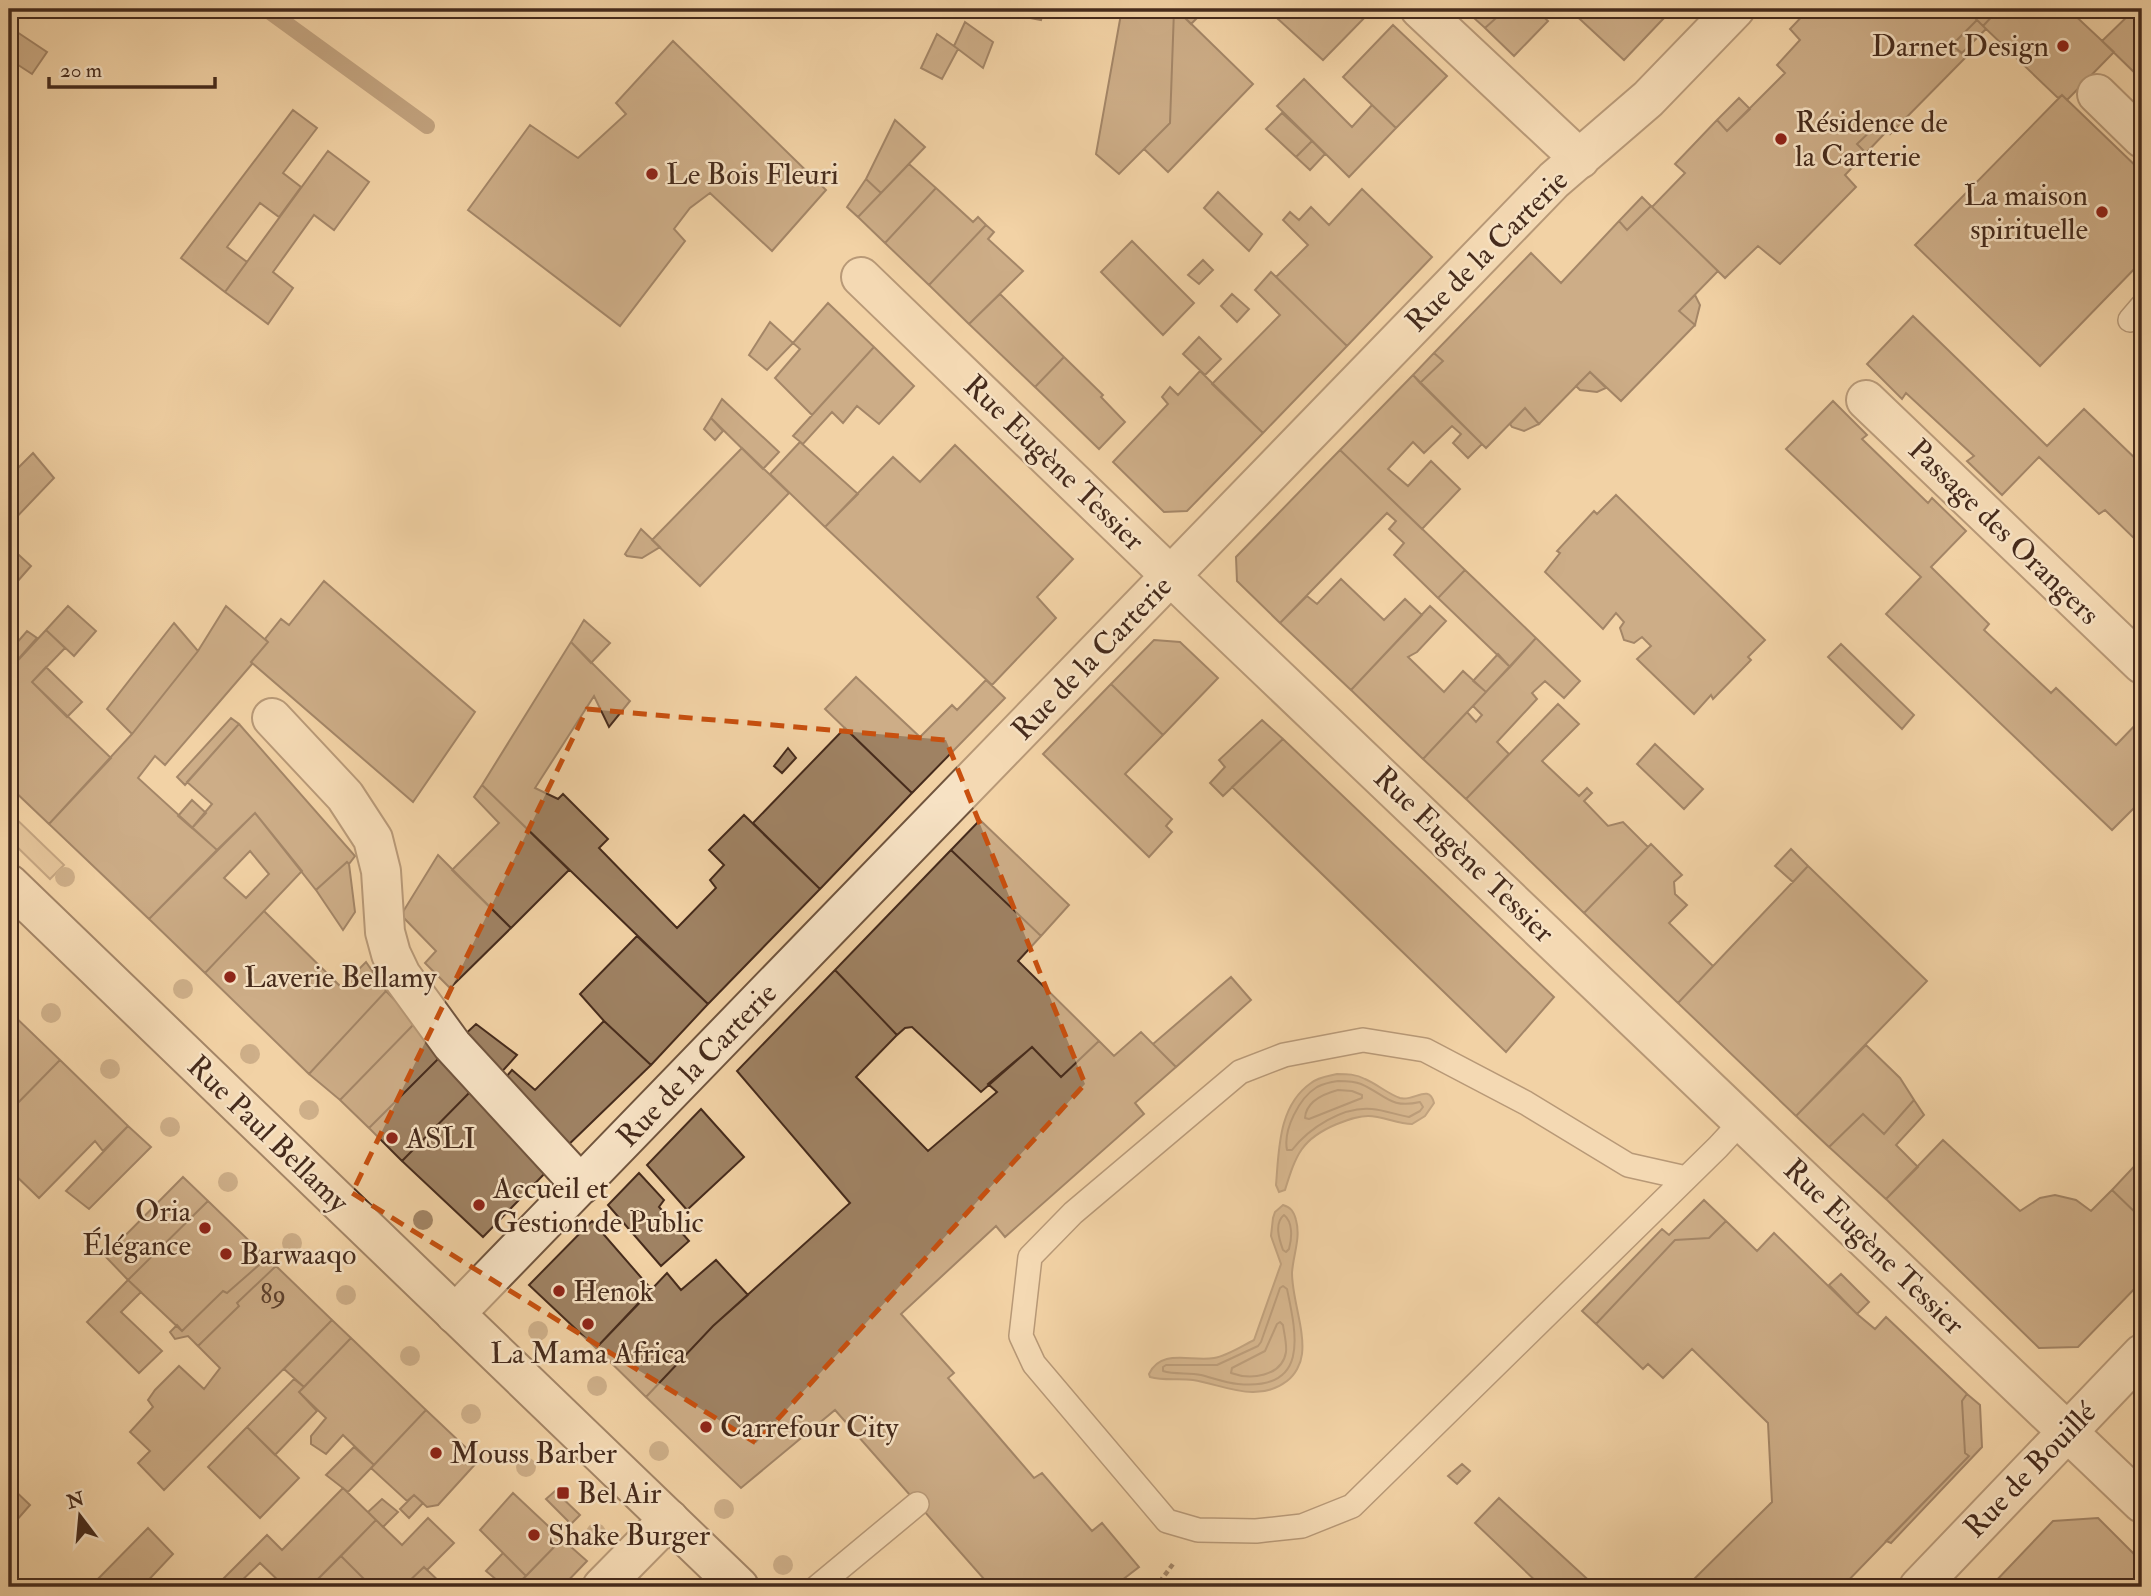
<svg xmlns="http://www.w3.org/2000/svg" width="2151" height="1596" viewBox="0 0 2151 1596" font-family="'IM FELL Double Pica',serif">
  <rect width="100%" height="100%" fill="#f2d2a5"/>
  <filter id="stains"><feTurbulence type="fractalNoise" baseFrequency=".00286" numOctaves="4"/><feColorMatrix values="0 0 0 0 .2 0 0 0 0 .09 0 0 0 0 .02 0 0 0 .5 -.17"/></filter>
  <radialGradient id="worn" r=".72"><stop offset=".6" stop-color="#630" stop-opacity="0"/><stop offset="1" stop-color="#630" stop-opacity=".3"/></radialGradient>
  <path fill="#d5b68e" stroke="#8e7055" stroke-width="2" d="M9 812 64 865 50 879 9 839Z"/>
  <path fill="#b89976" stroke="#8a6d52" stroke-width="2" d="M1337 1074C1347 1074 1356 1074 1365 1079 1377 1084 1388 1094 1400 1098 1414 1102 1429 1083 1434 1103L1425 1116 1412 1124C1397 1124 1383 1116 1368 1116 1357 1116 1347 1120 1337 1124 1301 1139 1296 1155 1285 1190L1279 1192 1276 1185C1279 1150 1278 1106 1311 1083 1318 1077 1329 1076 1337 1074Z
    M1283 1205C1291 1207 1294 1212 1296 1220 1301 1238 1293 1255 1292 1273 1292 1298 1305 1330 1302 1354 1301 1364 1295 1375 1287 1381 1257 1404 1224 1385 1193 1380 1179 1378 1164 1381 1150 1377L1149 1374C1161 1348 1191 1362 1214 1358 1227 1356 1242 1346 1254 1340L1281 1264 1271 1236 1273 1218 1275 1212Z"/>
  <g fill="none" stroke-linecap="round" stroke-linejoin="round">
    <path stroke="#7f6249" stroke-width="2" d="M1338 1081C1346 1081 1354 1081 1361 1084 1386 1095 1390 1109 1420 1102L1423 1107 1420 1111 1409 1117C1397 1115 1384 1110 1372 1109 1343 1106 1309 1128 1292 1150H1287C1283 1130 1299 1098 1317 1087 1323 1084 1331 1082 1338 1081Z
      M1338 1090 1352 1091 1362 1095V1098L1309 1119 1305 1118C1306 1102 1323 1094 1338 1090Z
      M1284 1215C1293 1222 1292 1238 1289 1249L1286 1252 1283 1250C1279 1239 1274 1223 1284 1215Z
      M1283 1286 1287 1289C1297 1336 1309 1391 1238 1384 1226 1383 1213 1378 1201 1375 1189 1372 1175 1375 1163 1371V1367L1166 1365H1217L1258 1346 1261 1342 1280 1288Z
      M1280 1322 1283 1325C1284 1333 1287 1344 1286 1352 1282 1377 1250 1380 1231 1373L1232 1368 1265 1351 1277 1324Z"/>
    <path stroke="#8a6d52" stroke-width="16" d="M266 9 427 126"/>
  </g>
  <path fill="#9f8263" stroke="#462b1c" stroke-width="2" fill-rule="evenodd" d="M1032 9H1044L1041 20 1030 18Z
    M1176 9H1206L1191 24Z
    M1176 9 1253 84 1168 172 1144 149 1170 123 1174 10Z
    M1268 9H1288L1278 19Z
    M1288 9H1373L1323 60 1278 19Z
    M1464 9H1506L1485 28Z
    M1506 9H1535L1548 21 1514 56 1485 28Z
    M1569 9H1654L1664 18 1624 60Z
    M1654 9H1673L1664 18Z
    M1809 9H1966L1977 20 1952 45 1966 57 1890 134 1879 123 1857 144 1866 153 1845 175 1856 187 1780 264 1758 246 1725 278 1652 207 1685 173 1675 164 1717 120 1727 131 1785 73 1777 65 1800 40 1790 29Z
    M1966 9H1999L1983 26Z
    M1999 9H2068L2114 52 2067 100 2062 95 2058 98 1983 26Z
    M2135 9H2142V72L2138 76 2102 41Z
    M1174 10 1170 123 1119 174 1096 154 1121 14Z
    M1977 20 1986 29 1962 53 1952 45Z
    M965 22 993 42 983 68 954 46Z
    M1393 25 1447 76 1396 128 1343 77Z
    M14 30 47 52 32 74 9 59V38Z
    M937 34 958 49 942 79 921 68Z
    M673 41 826 190 772 251 710 193 690 208 674 229 685 241 620 326 468 210 530 125 578 158 626 114 616 103Z
    M1304 79 1352 127 1372 105 1396 128 1349 177 1277 106Z
    M2062 95 2142 172V261L2040 366 1915 245Z
    M1739 98 1750 109 1727 131 1717 120Z
    M293 110 317 128 283 173 301 187 279 217 260 203 227 247 247 262 225 292 181 258Z
    M1282 113 1312 141 1296 157 1266 129Z
    M895 120 925 147 881 193 866 179Z
    M1879 123 1887 131 1866 153 1857 144Z
    M1312 141 1325 154 1310 170 1296 157Z
    M328 151 369 182 334 230 314 215 273 272 293 288 268 324 225 292Z
    M909 164 936 188 885 243 858 217Z
    M866 179 881 193 858 217 847 207Z
    M936 188 973 222 978 217 986 225 929 285 885 243Z
    M1362 189 1432 257 1347 346 1276 277 1308 245 1283 220 1290 212 1299 220 1311 207 1329 225Z
    M1218 192 1262 234 1249 251 1204 208Z
    M1642 197 1651 206 1627 230 1619 221Z
    M1651 206 1718 271 1679 311 1695 325 1621 401 1590 372 1539 424 1525 408 1486 448 1420 383 1443 361 1434 353 1531 253 1561 283 1619 221 1627 230Z
    M986 225 994 232 988 239 1023 271 969 324 929 285Z
    M1132 241 1194 303 1163 335 1101 272Z
    M1203 260 1213 270 1199 284 1188 275Z
    M1271 272 1347 346 1263 433 1212 384 1280 315 1255 290Z
    M1000 294 1064 357 1035 387 969 324Z
    M1232 294 1249 309 1237 322 1221 306Z
    M1695 295 1700 305 1695 325 1679 311Z
    M828 303 874 347 812 415 775 378 800 349 793 343Z
    M1913 316 2047 446 2084 409 2142 465V546L2105 510 2099 514 2039 457 2002 495 1967 461 1974 456 1906 393 1902 399 1867 364Z
    M770 322 793 343 767 370 749 355Z
    M1199 337 1221 359 1205 375 1183 354Z
    M874 347 914 386 879 424 857 406 843 423 832 412 803 444 793 436Z
    M1434 353 1443 361 1420 383 1413 375Z
    M1064 357 1103 395 1101 397 1125 422 1099 449 1035 387Z
    M1200 371 1263 433 1187 511 1164 512 1113 462 1168 404 1162 397 1170 387 1178 395Z
    M1590 372 1606 388 1597 392 1580 390 1576 386Z
    M1413 375 1482 444 1468 458 1453 443 1461 434 1452 426 1424 453 1413 442 1388 469 1408 486 1431 461 1460 489 1422 529 1340 450Z
    M722 399 779 452 763 469 711 418Z
    M1833 401 1867 435 1862 439 1928 503 1932 498 1966 531 1931 567 1989 624 1984 630 2051 693 2056 688 2116 745 2142 718V800L2112 830 1886 614 1921 577 1786 449Z
    M1525 408 1539 424 1524 431 1512 427 1510 424Z
    M711 418 723 431 715 440 704 429Z
    M800 442 858 494 825 527 770 474Z
    M955 445 1073 559 1037 597 1056 618 992 685 825 527 893 457 920 482Z
    M742 448 789 493 700 586 652 540Z
    M1340 450 1465 570 1438 598 1394 555 1404 543 1389 529 1396 521 1387 513 1280 623 1237 581 1236 557Z
    M33 453 54 478 9 525V477Z
    M1616 495 1765 640 1748 657 1751 660 1713 699 1711 695 1694 714 1637 659 1651 646 1642 637 1634 643 1624 640 1620 628 1624 622 1616 613 1603 629 1545 572 1560 553 1557 551 1594 511 1597 514Z
    M641 529 660 547 642 558 627 556 625 554Z
    M9 546 31 566 9 591Z
    M1465 570 1536 638 1510 667 1438 598Z
    M1341 579 1384 620 1405 599 1422 615 1351 690 1280 623 1307 596 1317 604Z
    M324 581 475 712 413 802 251 662 268 642 265 639 281 619 289 625Z
    M68 606 96 631 74 656 46 630Z
    M226 606 268 642 251 662 252 664 165 765 155 756 138 778 217 850 149 919 49 824 132 734 198 651Z
    M1430 606 1446 621 1417 652 1408 657 1444 692 1463 671 1486 692 1423 759 1351 690Z
    M584 620 610 643 591 663 571 642Z
    M174 623 198 651 132 734 107 709Z
    M46 630 65 648 32 682 111 758 49 824 9 786V670Z
    M27 631 37 638 14 664 9 659V639L15 645Z
    M1536 638 1580 681 1564 698 1545 681 1532 693 1537 699 1497 742 1509 754 1466 799 1423 759 1467 712 1476 722 1482 715 1473 706Z
    M1154 640 1180 642 1218 678 1163 735 1111 684Z
    M571 642 630 701 609 727 594 696 535 788 558 799 563 794 608 839 599 848 677 928 716 888 710 880 724 865 709 850 744 815 820 889 708 1004 482 785Z
    M1841 644 1914 715 1902 729 1828 657Z
    M1498 654 1510 667 1486 692 1473 681Z
    M46 667 82 702 67 717 32 682Z
    M856 677 920 737 952 705 957 710 986 680 1005 698 912 793 825 709Z
    M1111 684 1163 735 1125 774 1172 819 1166 826 1172 832 1149 857 1043 754Z
    M1558 704 1579 724 1542 761 1579 796 1587 788 1592 793 1584 801 1608 826 1623 822 1648 847 1584 913 1466 799Z
    M231 718 239 724 185 785 177 777Z
    M1262 720 1283 739 1223 796 1210 783 1225 767 1219 760Z
    M239 724 355 856 349 864 347 862 316 890 255 813 217 850 192 828 212 804 187 782Z
    M845 728 912 793 820 889 753 823Z
    M1283 739 1554 997 1506 1052 1232 787Z
    M1655 744 1703 789 1684 809 1637 764Z
    M788 748 796 758 782 773 774 766Z
    M482 785 569 870 511 928 452 870 499 823 474 797Z
    M192 800 206 813 192 828 178 816Z
    M255 813 302 871 205 973 149 919ZM250 851 269 874 246 898 224 878Z
    M980 820 1069 905 1041 936 951 850Z
    M1651 844 1682 875 1674 882 1675 894 1687 905 1669 923 1713 966 1678 1003 1584 913Z
    M1791 849 1808 866 1793 882 1775 866Z
    M951 850 1041 936 1018 961 1099 1041 1061 1077 1032 1047 981 1092 912 1027 905 1028 897 1035 835 970Z
    M438 855 511 928 450 988 425 963 436 951 401 915Z
    M347 862 349 864 355 912 343 930 316 890Z
    M1808 866 1927 981 1796 1116 1678 1003Z
    M264 911 341 987 366 962 386 991 309 1074 205 973Z
    M637 936 708 1004 651 1065 604 1021 580 994Z
    M835 970 897 1035 856 1077 928 1151 997 1092 988 1084 1032 1047 1061 1077 1099 1041 1114 1056 1141 1032 1176 1067 1135 1103 1144 1114 1005 1237 996 1226 901 1314 954 1373 948 1378 1034 1478 1042 1473 1092 1531 1102 1523 1139 1567 1113 1587H991L835 1410 741 1488 646 1397 713 1326 850 1203 737 1071Z
    M1231 977 1251 1000 1176 1067 1153 1044Z
    M386 991 416 1022 340 1100 309 1074Z
    M9 1011 60 1060 9 1112Z
    M604 1021 651 1065 562 1151 502 1082 512 1070 535 1090Z
    M416 1022 444 1053 369 1128 340 1100Z
    M476 1024 517 1055 497 1077 461 1038Z
    M1866 1045 1900 1078 1914 1100 1884 1134 1863 1114 1829 1147 1796 1116Z
    M444 1053 475 1087 402 1161 369 1128Z
    M60 1060 128 1126 103 1151 95 1141 39 1198 9 1169V1112Z
    M475 1087 550 1168 483 1237 402 1161Z
    M1914 1100 1924 1115 1896 1145 1918 1167 1886 1199 1829 1147 1863 1114 1884 1134Z
    M701 1109 744 1157 687 1210 647 1165Z
    M128 1126 151 1147 89 1209 66 1191Z
    M1943 1140 2020 1211 2040 1198 2055 1195 2076 1200 2091 1211 2112 1190 2142 1219V1281L2078 1347 2039 1348 1886 1199Z
    M2142 1158V1219L2112 1190Z
    M639 1173 664 1200 659 1207 689 1241 661 1266 608 1205Z
    M183 1177 208 1201 128 1280 105 1256Z
    M1704 1200 1726 1221 1709 1238 1675 1240 1596 1324 1582 1311 1662 1229 1669 1235Z
    M208 1201 267 1258 227 1293 223 1291 182 1331 128 1280Z
    M592 1221 652 1290 596 1348 529 1285Z
    M1726 1221 1757 1251 1774 1233 1857 1314 1875 1329 1886 1317 1967 1394 1962 1401 1965 1453 1969 1456 1842 1587H1686L1772 1502 1768 1423 1692 1349 1663 1378 1648 1364 1643 1369 1596 1324 1675 1240 1709 1238Z
    M267 1258 276 1266 237 1303 239 1306 198 1346 188 1336 175 1339 170 1332 177 1325 182 1331 223 1291 227 1293Z
    M716 1260 748 1295 713 1326 646 1397 596 1348 667 1273 681 1290Z
    M276 1266 332 1320 164 1490 138 1463 150 1451 130 1432 153 1407 148 1400 155 1390 179 1366 204 1389 220 1368 198 1346 239 1306 237 1303Z
    M1841 1274 1869 1302 1857 1314 1829 1285Z
    M128 1280 141 1292 121 1312 162 1351 139 1373 87 1322Z
    M332 1320 351 1338 304 1387 284 1369Z
    M351 1338 426 1410 374 1465 343 1435 326 1454 311 1444V1436L326 1418 299 1392Z
    M294 1379 304 1387 299 1392 317 1411 275 1455 247 1427Z
    M1967 1394 1980 1405 1982 1447 1891 1543 1886 1541 1969 1456 1965 1453 1962 1401Z
    M426 1410 479 1460 438 1505 427 1507 414 1495 407 1501 371 1468Z
    M247 1427 299 1478 260 1518 208 1467Z
    M354 1447 374 1465 348 1492 326 1475Z
    M1462 1464 1470 1471 1457 1484 1448 1476Z
    M9 1485 30 1505 9 1529Z
    M343 1488 376 1520 310 1587H285L260 1563 235 1587H215L267 1535 282 1550Z
    M555 1491 580 1515 571 1524 546 1499Z
    M513 1493 562 1539 526 1576 480 1530Z
    M414 1495 423 1503 409 1518 400 1509Z
    M1499 1498 1596 1587H1542L1475 1523Z
    M382 1499 398 1512 383 1527 368 1512Z
    M428 1518 454 1543 427 1570 424 1567 403 1587H372L341 1556 376 1520 402 1545Z
    M2098 1518 2142 1562V1587H1994L1992 1585 2053 1521Z
    M148 1528 173 1554 142 1587H90Z
    M562 1539 587 1561 562 1587H515Z
    M503 1553 526 1576 515 1587H505L486 1571Z
    M341 1556 372 1587H310Z
    M424 1567 445 1587H403Z"/>
  <g fill="none" stroke-linecap="round" stroke-linejoin="round">
    <g stroke="#71553e" stroke-width="26">
      <path id="service" d="M2130 320 2142 306
        M1686 1178 1628 1165 1526 1103 1425 1050 1363 1040 1284 1055 1240 1072 1073 1213 1030 1257 1021 1336 1034 1364 1167 1521 1198 1530 1256 1531 1302 1526 1352 1506 1718 1147 1742 1121
        M817 1587 917 1504"/>
    </g>
    <g stroke="#71553e" stroke-width="42">
      <path id="minor" d="M1420 9 1580 159
        M2097 94 2142 138
        M861 277 1207 611 2142 1503
        M1866 400 2142 664
        M272 718 345 796 373 839 381 871 385 932 391 954 401 975 452 1045 581 1185
        M455 1314 1554 180 1648 99 1735 9
        M602 1587 669 1519
        M1919 1587 2142 1354"/>
    </g>
    <g stroke="#462b1c" stroke-width="42">
      <path id="secondary" d="M9 884 739 1587"/>
    </g>
    <path stroke="#462b1c" stroke-width="4.5" stroke-dasharray="5 3.5" stroke-linecap="butt" d="M1153 1587 1159 1583 1173 1564"/>
    <use href="#service" stroke="#f7e2c4" stroke-width="23"/>
    <use href="#minor" stroke="#f7e2c4" stroke-width="38"/>
    <use href="#secondary" stroke="#f7e2c4" stroke-width="38"/>
  </g>
  <g fill="#a38666">
    <circle cx="65" cy="877" r="10"/>
    <circle cx="183" cy="989" r="10"/>
    <circle cx="51" cy="1013" r="10"/>
    <circle cx="250" cy="1054" r="10"/>
    <circle cx="110" cy="1069" r="10"/>
    <circle cx="309" cy="1110" r="10"/>
    <circle cx="170" cy="1127" r="10"/>
    <circle cx="228" cy="1182" r="10"/>
    <circle cx="423" cy="1220" r="10"/>
    <circle cx="292" cy="1243" r="10"/>
    <circle cx="346" cy="1295" r="10"/>
    <circle cx="538" cy="1331" r="10"/>
    <circle cx="410" cy="1356" r="10"/>
    <circle cx="597" cy="1386" r="10"/>
    <circle cx="471" cy="1414" r="10"/>
    <circle cx="659" cy="1451" r="10"/>
    <circle cx="526" cy="1467" r="10"/>
    <circle cx="724" cy="1509" r="10"/>
    <circle cx="596" cy="1533" r="10"/>
    <circle cx="783" cy="1565" r="10"/>
  </g>
  <path d="M0 0H2151V1596H0ZM587 709 946 740 1085 1084 756 1443 352 1193Z" fill="#f2d2a5" fill-opacity=".55" fill-rule="evenodd"/>
  <path fill="none" stroke="#c8500f" stroke-width="5" stroke-dasharray="14 9" stroke-linejoin="round" d="M587 709 946 740 1085 1084 756 1443 352 1193Z"/>
  <g fill="#8f2418" stroke="#f7e2c4" stroke-width="2.5">
    <circle cx="2063" cy="46" r="7"/>
    <circle cx="1781" cy="139" r="7"/>
    <circle cx="652" cy="174" r="7"/>
    <circle cx="2102" cy="212" r="7"/>
    <circle cx="230" cy="977" r="7"/>
    <circle cx="392" cy="1138" r="7"/>
    <circle cx="479" cy="1205" r="7"/>
    <circle cx="205" cy="1228" r="7"/>
    <circle cx="226" cy="1254" r="7"/>
    <circle cx="559" cy="1291" r="7"/>
    <circle cx="588" cy="1324" r="7"/>
    <circle cx="706" cy="1427" r="7"/>
    <circle cx="436" cy="1453" r="7"/>
    <rect x="556" y="1486" width="14" height="14" rx="3.5"/>
    <circle cx="534" cy="1535" r="7"/>
  </g>
  <g text-anchor="middle" dominant-baseline="central" stroke-width="5" stroke-linejoin="round" paint-order="stroke">
    <g font-size="26" fill="#5c412e">
      <text x="273" y="1295">89</text>
    </g>
    <g font-size="30" fill="#462b1c" stroke="#f7e2c4" text-anchor="start">
      <text x="2049" y="46" text-anchor="end">Darnet Design</text>
      <text x="1795" y="122">Résidence de<tspan x="1795" dy="34">la Carterie</tspan></text>
      <text x="666" y="174">Le Bois Fleuri</text>
      <text x="2088" y="195" text-anchor="end">La maison<tspan x="2088" dy="34">spirituelle</tspan></text>
      <text x="244" y="977">Laverie Bellamy</text>
      <text x="406" y="1138">ASLI</text>
      <text x="493" y="1188">Accueil et<tspan x="493" dy="34">Gestion de Public</tspan></text>
      <text x="191" y="1211" text-anchor="end">Oria<tspan x="191" dy="34">Élégance</tspan></text>
      <text x="240" y="1254">Barwaaqo</text>
      <text x="573" y="1291">Henok</text>
      <text x="588" y="1353" text-anchor="middle">La Mama Africa</text>
      <text x="720" y="1427">Carrefour City</text>
      <text x="450" y="1453">Mouss Barber</text>
      <text x="577" y="1493">Bel Air</text>
      <text x="548" y="1535">Shake Burger</text>
    </g>
    <g font-size="30" fill="#462b1c" stroke="#f7e2c4">
      <text transform="translate(1487 251) rotate(-45)">Rue de la Carterie</text>
      <text transform="translate(1054 463) rotate(44)">Rue Eugène Tessier</text>
      <text transform="translate(2004 532) rotate(44)">Passage des Orangers</text>
      <text transform="translate(1092 658) rotate(-46)">Rue de la Carterie</text>
      <text transform="translate(1464 855) rotate(44)">Rue Eugène Tessier</text>
      <text transform="translate(697 1065) rotate(-46)">Rue de la Carterie</text>
      <text transform="translate(268 1134) rotate(44)">Rue Paul Bellamy</text>
      <text transform="translate(1874 1247) rotate(44)">Rue Eugène Tessier</text>
      <text transform="translate(2030 1470) rotate(-46)">Rue de Bouillé</text>
    </g>
  </g>
  <rect width="2151" height="1596" fill="none" stroke="#f2d2a5" stroke-width="35"/>
  <rect x="10" y="10" width="2130" height="1575" fill="none" stroke="#462b1c" stroke-width="3.5"/>
  <rect x="18" y="18" width="2116" height="1561" fill="none" stroke="#462b1c" stroke-width="2"/>
  <g transform="translate(80 1516) rotate(344)" stroke="#f7e2c4" stroke-width="5" paint-order="stroke">
  <path d="M0-5L12 26L0 18L-12 26Z" fill="#462b1c"/>
  <text y="-10" font-size="19" font-weight="bold" text-anchor="middle" fill="#462b1c">N</text>
  </g>
  <path d="M49 77v10h166v-10" fill="none" stroke="#462b1c" stroke-width="3.5"/>
  <text x="60" y="77" font-size="21" fill="#462b1c" stroke="#f7e2c4" stroke-width="5" paint-order="stroke">20 m</text>
  <rect width="100%" height="100%" filter="url(#stains)"/>
  <rect width="100%" height="100%" fill="url(#worn)"/>
</svg>
